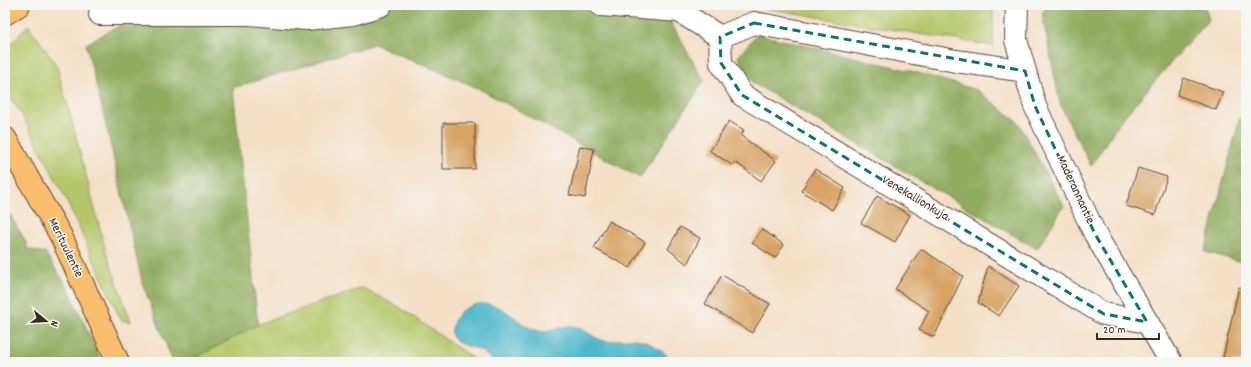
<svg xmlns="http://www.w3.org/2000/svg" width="1251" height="367" viewBox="0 0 1251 367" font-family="Dekko,sans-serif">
  <rect width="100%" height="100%" fill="#f6f6f2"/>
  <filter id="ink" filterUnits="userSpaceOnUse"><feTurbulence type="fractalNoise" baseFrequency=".025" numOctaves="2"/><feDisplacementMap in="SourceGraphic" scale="8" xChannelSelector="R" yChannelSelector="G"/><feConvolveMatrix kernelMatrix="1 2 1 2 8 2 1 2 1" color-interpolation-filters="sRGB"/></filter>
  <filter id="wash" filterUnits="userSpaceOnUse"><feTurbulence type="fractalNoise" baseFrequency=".012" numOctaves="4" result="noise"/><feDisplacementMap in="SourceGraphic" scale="16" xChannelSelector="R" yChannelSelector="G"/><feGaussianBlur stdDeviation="0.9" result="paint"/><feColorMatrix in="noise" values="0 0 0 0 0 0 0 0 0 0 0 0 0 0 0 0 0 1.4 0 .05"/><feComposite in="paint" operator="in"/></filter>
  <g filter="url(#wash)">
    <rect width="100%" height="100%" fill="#f4dfc6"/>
    <path fill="#b6c76a" stroke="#787844" d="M745 5H993V46Z
      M28 25 56 64 67 103 106 252 131 322 121 320 64 195 23 117 8 93 5 83V60L9 46Z
      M362 288 399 307 478 362H190L225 336Z"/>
    <path fill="#90ac5e" stroke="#666b3e" d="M157 5H661L704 81 640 178 478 88 374 44 233 88 258 325 187 362H173L143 285 102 108 86 44Z
      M1048 5H1204L1209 19 1121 120 1091 166 1060 104 1042 13Z
      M757 34 911 71 977 90 1018 122 1064 206 1037 249 753 83 738 57Z
      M1246 113V263L1205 252 1239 120Z
      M5 207 26 242 28 249 45 253 67 286 102 362H5Z"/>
    <path fill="#4fb8cc" stroke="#457175" d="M478 304C508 303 514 324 538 331 550 334 559 326 571 326 584 327 592 338 604 341 612 342 620 339 628 339 648 338 661 351 676 362H494C490 358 485 353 480 350 465 343 445 346 454 321 458 311 468 306 478 304Z"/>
    <g id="blocks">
      <path fill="#d8a262" d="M1184 78 1223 92 1216 110 1177 95Z
        M729 121 744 130 741 136 776 161 761 181 735 162 732 165 710 151Z
        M443 123H475V169H443Z
        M580 146 594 149 585 198 569 195Z
        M1138 168 1167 177 1155 215 1126 206Z
        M815 169 845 188 832 210 801 191Z
        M877 196 910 215 895 242 861 223Z
        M609 221 645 242 630 268 594 248Z
        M680 227 700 238 687 264 668 249Z
        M762 229 784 245 775 258 752 243Z
        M921 249 963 276 934 337 919 330 929 311 895 289Z
        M988 266 1019 286 999 316 978 303Z
        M722 275 770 304 752 333 705 304Z
        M1239 287 1246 288V362H1222Z"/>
    </g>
  </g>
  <g filter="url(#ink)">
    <use href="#blocks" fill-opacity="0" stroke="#574537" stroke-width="1"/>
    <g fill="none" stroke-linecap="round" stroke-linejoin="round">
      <g stroke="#574537" stroke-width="24">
        <path id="minor" d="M601 5 679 11 720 37
          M1017 5 1016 40 1035 106 1095 234 1171 362
          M100 14H249L307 19 353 14 381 5
          M720 37 721 63 742 95 1104 314 1147 322
          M720 37 754 23 956 61 1025 71"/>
      </g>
      <g stroke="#574537" stroke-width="24">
        <path id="major" d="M5 14 19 5
          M5 138 61 236 118 362"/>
      </g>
      <use href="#minor" stroke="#fff" stroke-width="22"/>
      <use href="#major" stroke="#f9be6d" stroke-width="22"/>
    </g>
  </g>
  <path fill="none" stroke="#0f766e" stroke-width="3" stroke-dasharray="8 5" stroke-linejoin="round" d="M754 23 1025 71 1035 106 1095 234 1147 322 1104 314 742 95 721 63 720 37Z"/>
  <g text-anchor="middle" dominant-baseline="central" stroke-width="3" stroke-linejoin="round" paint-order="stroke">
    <g font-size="13" fill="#3b2a1e" stroke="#f6f6f2">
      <text transform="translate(1075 190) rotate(65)">Maderannantie</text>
      <text transform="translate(915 199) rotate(31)">Venekallionkuja</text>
      <text transform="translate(65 248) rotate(64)">Merituulentie</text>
    </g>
  </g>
  <rect width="1251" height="367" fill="none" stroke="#f6f6f2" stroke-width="20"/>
  <g transform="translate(46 321) rotate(108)" stroke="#f6f6f2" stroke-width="3" paint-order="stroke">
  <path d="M0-3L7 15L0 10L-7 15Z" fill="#3b2a1e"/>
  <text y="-6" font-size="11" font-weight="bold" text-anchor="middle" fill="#3b2a1e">N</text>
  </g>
  <path d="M1097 333v6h62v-6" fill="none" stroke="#3b2a1e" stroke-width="2"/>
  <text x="1103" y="333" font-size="12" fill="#3b2a1e" stroke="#f6f6f2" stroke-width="3" paint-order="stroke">20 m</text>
</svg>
